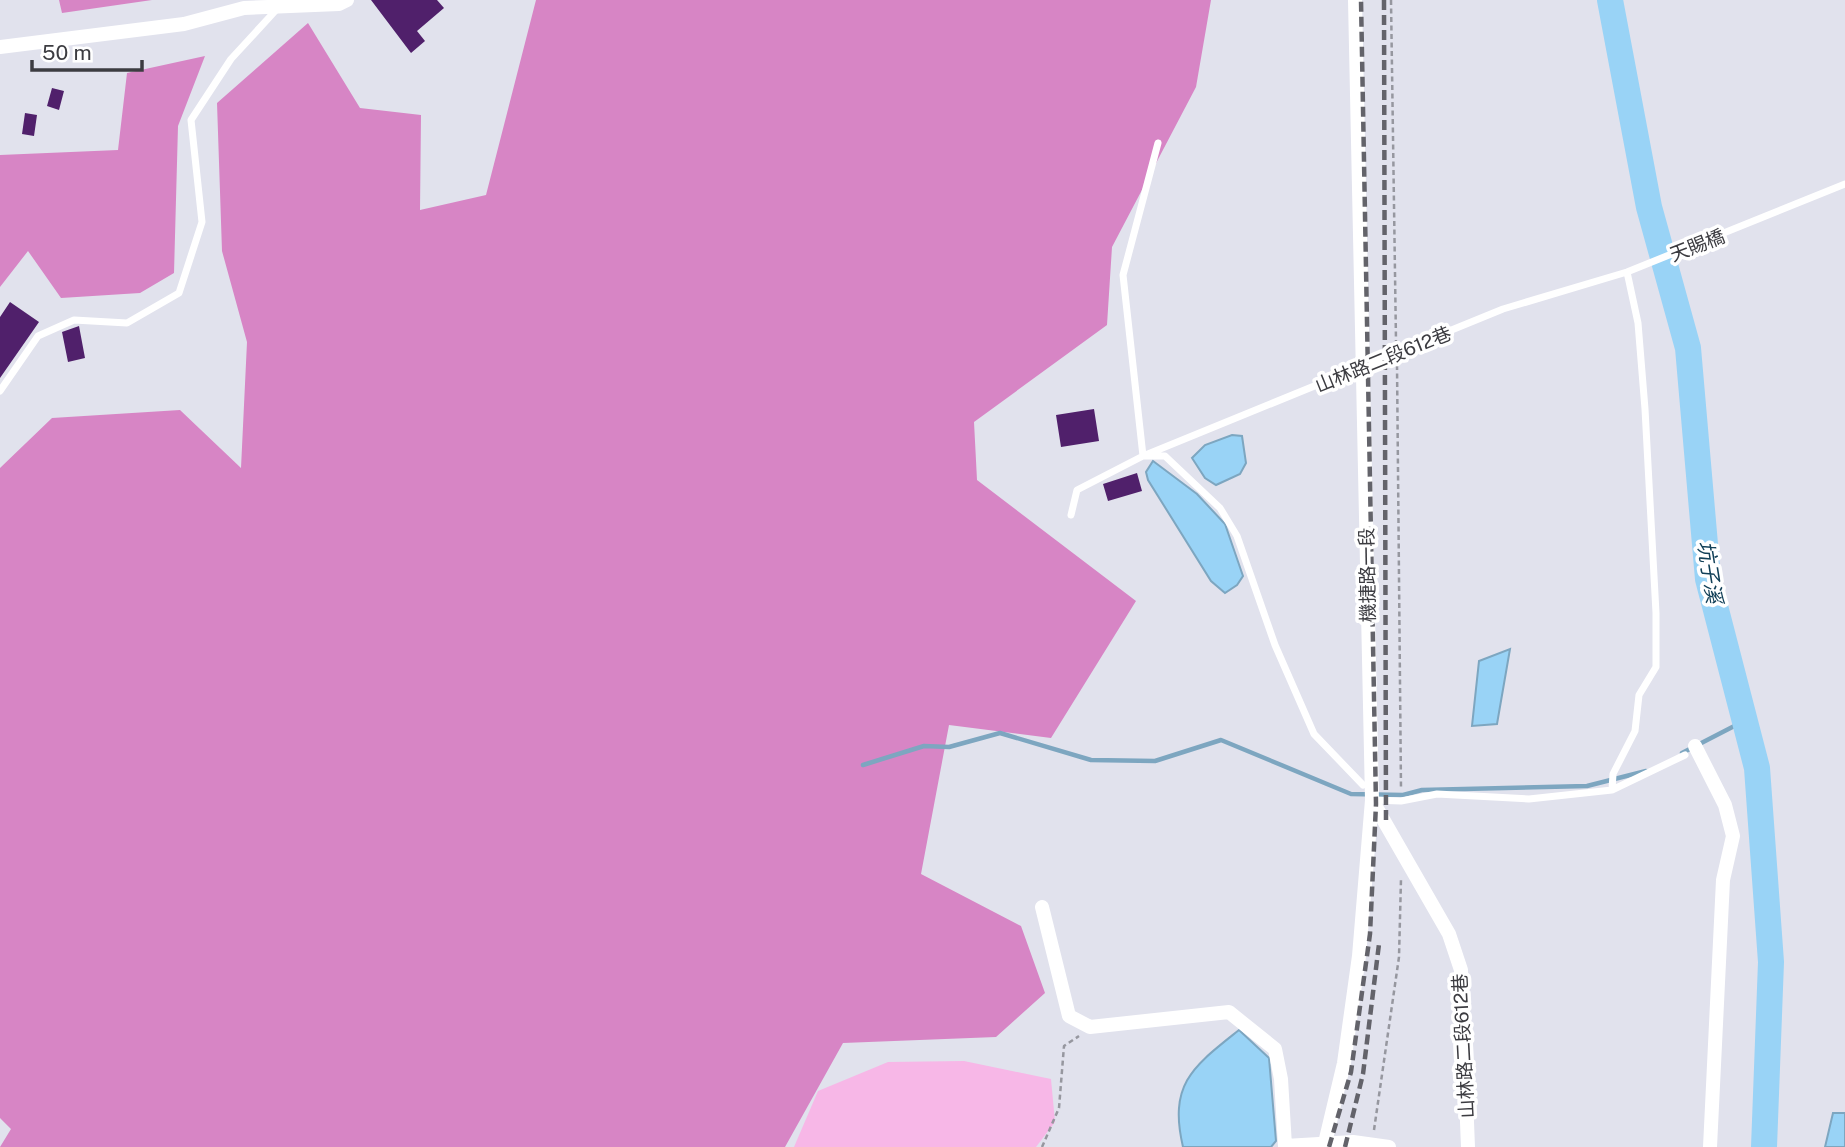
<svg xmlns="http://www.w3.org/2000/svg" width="1845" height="1147" viewBox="0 0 1845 1147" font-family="'Public Sans','Noto Sans TC',sans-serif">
  <rect width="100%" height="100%" fill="#e1e2ed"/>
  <path fill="#f7b7e7" d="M964 1061 1051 1079 1055 1122 1036 1147H794L818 1091 888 1062Z"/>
  <path fill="#d785c5" d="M59 0H152L62 13Z
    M536 0H1211L1196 87 1112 247 1107 325 974 422 977 480 1136 601 1051 738 949 725 921 874 1021 926 1045 993 996 1037 843 1043 785 1147H0L11 1129 0 1118V468L52 418 180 410 241 468 247 342 222 251 217 103 308 23 360 108 421 115 420 210 486 195Z
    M205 56 178 126 174 273 140 293 61 298 28 251 0 287V155L118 150 127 73Z"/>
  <path fill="#99d3f6" stroke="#7da6c0" stroke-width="2" d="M1232 435 1242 436 1246 463 1240 474 1216 485 1205 478 1192 458 1205 445Z
    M1153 461 1197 494 1225 524 1243 576 1237 585 1225 593 1211 581 1148 480 1146 472Z
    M1510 649 1497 724 1472 726 1479 661Z
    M1239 1030 1269 1058 1276 1141 1271 1147H1183C1168 1083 1194 1066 1239 1030Z
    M1833 1113H1845V1147H1825Z"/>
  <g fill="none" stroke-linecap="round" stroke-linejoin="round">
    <path stroke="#7da6c0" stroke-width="4.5" d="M1682 753 1744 721
      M863 765 924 746 949 747 1000 733 1091 760 1155 761 1221 740 1351 794 1403 795 1422 790 1587 786 1646 771"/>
    <path stroke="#99d3f6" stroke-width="26" d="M1610 0 1649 207 1688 348 1708 579 1757 768 1771 962 1764 1147"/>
  </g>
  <path fill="#50206b" d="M371 0H437L444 8 417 31 425 41 411 53Z
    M52 88 64 91 59 110 47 106Z
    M25 113 37 115 34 136 22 134Z
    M10 302 39 322 0 378V317Z
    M79 326 85 358 68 362 62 332Z
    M1094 409 1099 441 1061 447 1056 415Z
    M1137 473 1142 491 1108 501 1103 484Z"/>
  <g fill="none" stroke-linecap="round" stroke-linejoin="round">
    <path stroke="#96979f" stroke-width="2.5" stroke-dasharray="5 3.5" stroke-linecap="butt" d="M1391 0 1396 341
      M1397 365 1401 789
      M1374 1130 1399 957 1401 879
      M1042 1147 1059 1108 1064 1046 1079 1036"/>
    <path stroke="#fff" stroke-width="7" d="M1158 143 1123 275 1143 456H1165L1220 508 1237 536 1275 645 1314 734 1363 785
      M0 391 38 336 74 320 127 323 179 293 202 222 191 120 231 59 277 9
      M1071 515 1077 490 1143 456 1503 309 1627 272 1845 184
      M1612 790 1613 774 1635 731 1639 695 1656 667V613L1645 409 1638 323 1627 272
      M1373 800 1401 801 1437 794 1529 799 1612 790 1685 755"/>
    <path stroke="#fff" stroke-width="14" d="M0 47 184 24 244 8 339 4 347 0
      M1695 746 1725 805 1733 836 1723 880 1710 1147
      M1372 800 1449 934 1461 970 1468 1147
      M1042 907 1069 1016 1090 1027 1229 1012 1275 1049 1281 1079 1285 1146
      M1285 1146 1353 1142 1389 1147
      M1324 1147 1344 1063 1359 956 1372 800 1355 0"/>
    <path stroke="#63636a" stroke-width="4.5" stroke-dasharray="10 5" stroke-linecap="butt" d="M1384 0 1386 821
      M1329 1147 1351 1072 1370 934 1376 804 1361 0
      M1345 1147 1363 1074 1379 944"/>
  </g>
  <g text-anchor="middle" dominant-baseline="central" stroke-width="7" stroke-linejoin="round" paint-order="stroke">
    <g font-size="19" fill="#3c3c41" stroke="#fff">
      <text transform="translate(1697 245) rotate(-21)">天賜橋</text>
      <text transform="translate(1383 359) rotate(-22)">山林路二段612巷</text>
      <text transform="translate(1367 575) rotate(-91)">機捷路一段</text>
      <text transform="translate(1463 1046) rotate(-93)">山林路二段612巷</text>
    </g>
    <g font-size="21" font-style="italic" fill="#124058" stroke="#fff">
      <text transform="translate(1710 572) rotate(81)">坑子溪</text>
    </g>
  </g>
  <path d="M32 60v10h110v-10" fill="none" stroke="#3c3c41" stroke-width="3.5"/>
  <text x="42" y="60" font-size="21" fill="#3c3c41" stroke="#ffffff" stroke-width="5" paint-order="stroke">50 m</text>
</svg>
